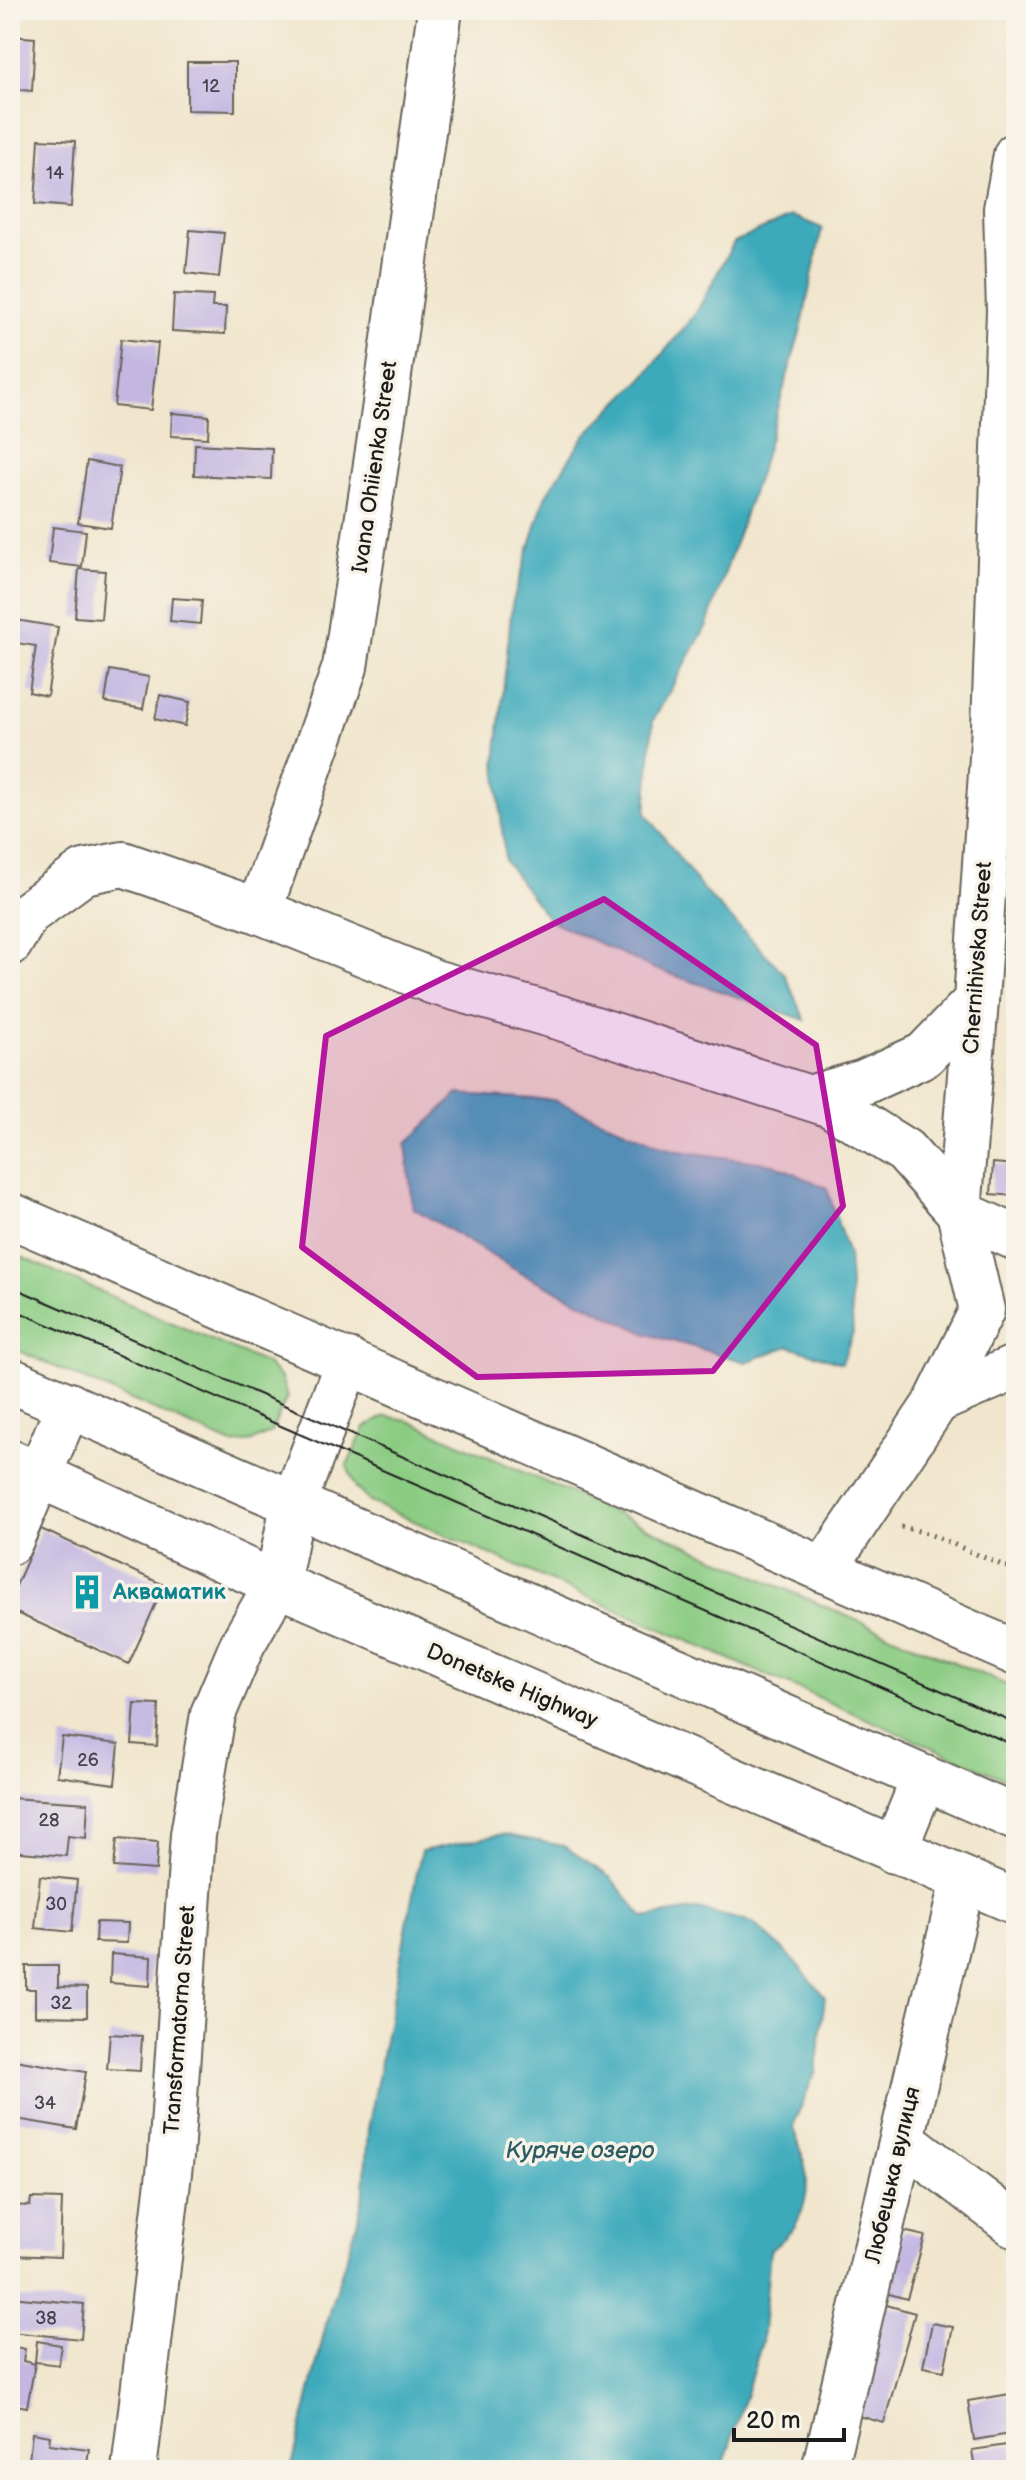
<svg xmlns="http://www.w3.org/2000/svg" width="1026" height="2480" viewBox="0 0 1026 2480" font-family="'Balsamiq Sans',sans-serif">
  <rect width="100%" height="100%" fill="#f7f3e8"/>
  <filter id="ink" filterUnits="userSpaceOnUse"><feTurbulence type="fractalNoise" baseFrequency=".0125" numOctaves="2"/><feDisplacementMap in="SourceGraphic" scale="16" xChannelSelector="R" yChannelSelector="G"/><feConvolveMatrix kernelMatrix="1 2 1 2 8 2 1 2 1" color-interpolation-filters="sRGB"/></filter>
  <filter id="wash" filterUnits="userSpaceOnUse"><feTurbulence type="fractalNoise" baseFrequency=".006" numOctaves="4" result="noise"/><feDisplacementMap in="SourceGraphic" scale="32" xChannelSelector="R" yChannelSelector="G"/><feGaussianBlur stdDeviation="1.8" result="paint"/><feColorMatrix in="noise" values="0 0 0 0 0 0 0 0 0 0 0 0 0 0 0 0 0 1.4 0 .05"/><feComposite in="paint" operator="in"/></filter>
  <g filter="url(#wash)">
    <rect width="100%" height="100%" fill="#f1e6cd"/>
    <path fill="#8bcc83" stroke="#547450" stroke-width="2" d="M10 1252 267 1364 281 1378 287 1397 271 1432 253 1441 232 1444 10 1347Z
      M386 1416 407 1420 803 1597 1016 1689V1784L370 1502 356 1488 347 1466 365 1427Z"/>
    <path fill="#3daabc" stroke="#2c636c" stroke-width="2" d="M792 216 822 228 802 325 763 461 707 625 653 721 646 813 704 891 784 973 805 1020 652 968 549 920 505 861 496 762 512 604 545 497 585 435 643 378 696 313 734 242Z
      M458 1094 554 1100 673 1150 774 1164 827 1188 848 1255 853 1332 842 1363 789 1346 746 1362 647 1334 519 1272 413 1208 406 1144Z
      M502 1834 564 1846 611 1878 644 1918 698 1909 753 1923 790 1956 825 1997 816 2070 793 2127C806 2162 815 2189 796 2224 791 2234 778 2243 770 2251L762 2342 722 2470H291L330 2308 357 2224 364 2190 368 2129 421 1851Z"/>
    <g id="blocks">
      <path fill="#c3b7e2" d="M10 36 35 38 32 91 10 89Z
        M187 62H235V111L187 110Z
        M39 139 75 141 71 207 35 204Z
        M190 230 224 233 219 277 186 273Z
        M174 294 213 296 212 307H226L225 334 172 331Z
        M121 339 158 343 151 410 114 406Z
        M172 413 209 416 208 438 171 436Z
        M195 444 272 448 271 479 194 475Z
        M87 461 120 467 111 528 78 523Z
        M53 527 86 531 82 567 49 563Z
        M79 569 105 571 101 619 75 617Z
        M172 598 202 600 200 624 170 621Z
        M10 619 58 627 47 696 29 692 36 646 10 642Z
        M110 670 149 677 143 709 105 702Z
        M160 695 190 702 185 726 155 719Z
        M993 1163 1016 1165V1196L991 1194Z
        M41 1529 164 1585 129 1664 10 1610V1599Z
        M135 1704 159 1705 157 1746 132 1744Z
        M62 1737 119 1744 115 1784 57 1776Z
        M10 1798 88 1803 86 1838 68 1836 66 1856 10 1851Z
        M117 1839 158 1842 156 1870 114 1867Z
        M40 1876 77 1880 72 1932 35 1928Z
        M96 1922 128 1923 127 1943 95 1942Z
        M111 1954 151 1957 150 1986 110 1983Z
        M26 1966H58V1987L87 1988V2017L35 2016V1989H26Z
        M110 2034 142 2036 140 2071 107 2069Z
        M15 2060 86 2072 76 2129 10 2118V2088Z
        M31 2198 62 2199 60 2257 10 2255V2205L30 2206Z
        M903 2231 925 2236 907 2299 886 2293Z
        M10 2297 84 2304 81 2339 10 2332Z
        M883 2304 915 2313 884 2423 852 2414Z
        M932 2323 953 2327 944 2371 923 2367Z
        M37 2341 61 2345 59 2365 35 2362Z
        M10 2346 25 2349 23 2361 35 2364 27 2407 10 2404Z
        M1016 2393V2433L974 2440 968 2401Z
        M32 2433 50 2436 49 2444 89 2449 86 2470H28Z
        M1014 2444 1016 2470H975L972 2450Z"/>
    </g>
  </g>
  <g filter="url(#ink)">
    <use href="#blocks" fill-opacity="0" stroke="#67635a" stroke-width="2"/>
    <g fill="none" stroke-linecap="round" stroke-linejoin="round">
      <g stroke="#67635a" stroke-width="48">
        <path id="minor" d="M259 911 345 667 383 418 440 10
          M10 943 27 914 84 872 123 864 259 911 434 982 561 1018 831 1105 905 1151 959 1212 1016 1238
          M809 1098 864 1082 924 1055 976 1001
          M937 1401 1016 1367
          M10 1462 277 1584 1016 1902
          M10 1542 69 1405
          M824 1570 937 1401 982 1310 959 1212 976 1001 994 727 1009 311 1006 209 1016 155
          M894 1851 924 1778
          M902 2139 1016 2226
          M134 2470 171 2156 193 1835 213 1714 243 1643 277 1584 293 1505
          M824 2470 963 1880"/>
      </g>
      <g stroke="#67635a" stroke-width="48">
        <path id="highway" d="M10 1215 1016 1653
          M10 1380 1016 1818
          M293 1505 348 1361"/>
      </g>
      <path stroke="#67635a" stroke-width="5" stroke-dasharray="2 6" stroke-linecap="butt" d="M901 1527 927 1533 1016 1571"/>
      <use href="#minor" stroke="#fff" stroke-width="44"/>
      <use href="#highway" stroke="#fff" stroke-width="44"/>
      <path stroke="#1c1c1c" stroke-width="2" d="M10 1286 1016 1723
        M10 1308 1016 1746"/>
    </g>
  </g>
  <path fill="#b5179e" fill-opacity="0.2" stroke="#b5179e" stroke-width="6" stroke-linejoin="round" d="M604 899 816 1045 843 1206 713 1371 477 1377 302 1247 326 1036Z"/>
  <defs>
    <g id="building-bare" transform="scale(2.76)"><path d="M-4-6H4V6H1V3H-1V6H-4ZM-2.5-4.3h1.7v1.8h-1.7ZM.8-4.3h1.7v1.8H.8ZM-2.5-1h1.7V.8h-1.7ZM.8-1h1.7V.8H.8Z" fill="#0f9aa8" stroke="#f7f3e8" stroke-width="2.5" paint-order="stroke"/></g>
  </defs>
  <g fill-rule="evenodd">
    <use href="#building-bare" x="87" y="1592"/>
  </g>
  <g text-anchor="middle" dominant-baseline="central" stroke-width="7" stroke-linejoin="round" paint-order="stroke">
    <g font-size="18" fill="#46434e">
      <text x="211" y="86">12</text>
      <text x="55" y="173">14</text>
      <text x="88" y="1760">26</text>
      <text x="49" y="1820">28</text>
      <text x="56" y="1904">30</text>
      <text x="61" y="2003">32</text>
      <text x="45" y="2103">34</text>
      <text x="46" y="2318">38</text>
    </g>
    <g font-size="22" fill="#1c1c1c" stroke="#f7f3e8">
      <text transform="translate(375 467) rotate(-82)">Ivana Ohiienka Street</text>
      <text transform="translate(978 958) rotate(-86)">Chernihivska Street</text>
      <text transform="translate(512 1686) rotate(23)">Donetske Highway</text>
      <text transform="translate(180 2020) rotate(-86)">Transformatorna Street</text>
      <text transform="translate(893 2175) rotate(-77)">Любецька вулиця</text>
    </g>
    <g font-size="22" font-weight="bold" fill="#0d838f" stroke="#f7f3e8" text-anchor="start">
      <text x="113" y="1592">Акваматик</text>
    </g>
    <g font-size="24" font-style="italic" fill="#2b5c64" stroke="#f7f3e8">
      <text x="580" y="2150">Куряче озеро</text>
    </g>
  </g>
  <rect width="1026" height="2480" fill="none" stroke="#f7f3e8" stroke-width="40"/>
  <path d="M734 2428v12h110v-12" fill="none" stroke="#1c1c1c" stroke-width="4"/>
  <text x="746" y="2428" font-size="24" fill="#1c1c1c" stroke="#f7f3e8" stroke-width="6" paint-order="stroke">20 m</text>
</svg>
